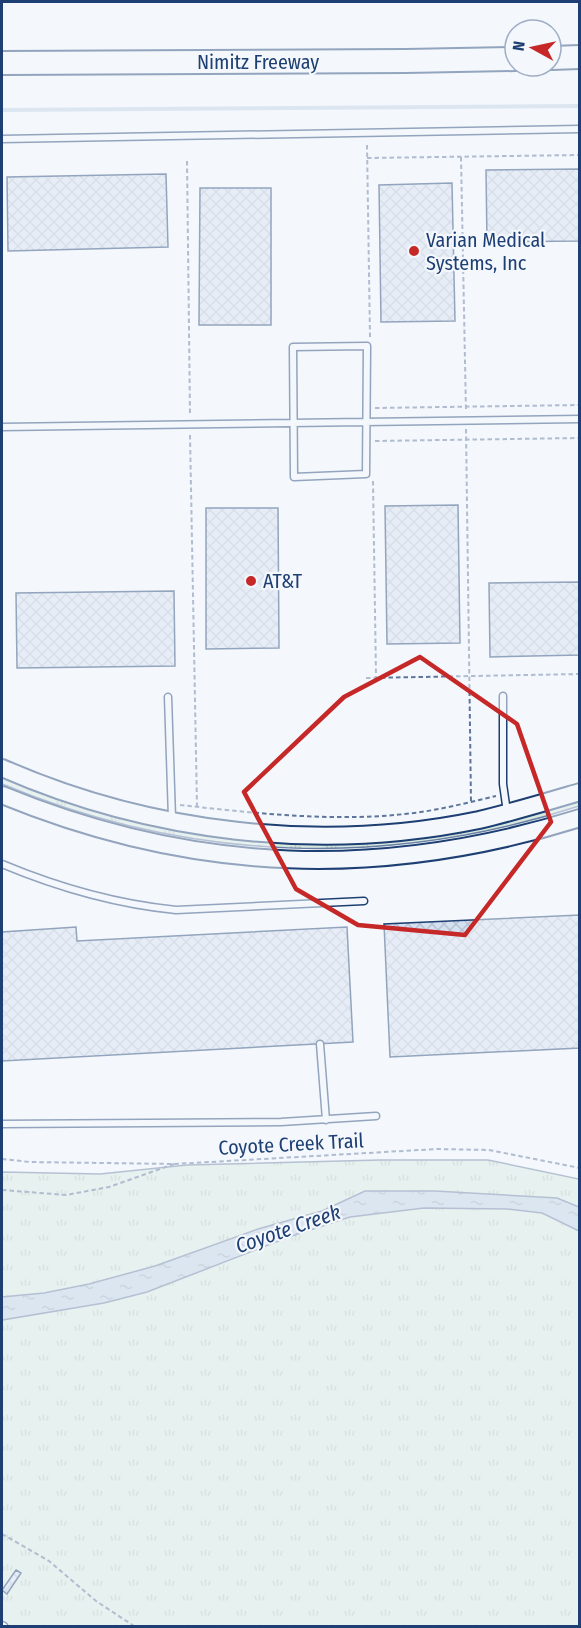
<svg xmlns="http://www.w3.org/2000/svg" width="581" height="1628" viewBox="0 0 581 1628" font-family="'Fira Sans Condensed',sans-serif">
  <defs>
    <pattern id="grass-tufts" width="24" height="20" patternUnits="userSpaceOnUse" patternTransform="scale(1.5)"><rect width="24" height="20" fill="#d7e8df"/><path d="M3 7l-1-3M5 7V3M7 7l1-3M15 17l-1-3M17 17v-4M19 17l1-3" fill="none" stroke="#b8c8c3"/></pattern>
    <pattern id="water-ripples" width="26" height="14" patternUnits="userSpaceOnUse" patternTransform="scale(1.5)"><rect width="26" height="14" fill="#bed0e5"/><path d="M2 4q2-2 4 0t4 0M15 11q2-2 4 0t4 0" fill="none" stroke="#9aaabe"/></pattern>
    <pattern id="building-cross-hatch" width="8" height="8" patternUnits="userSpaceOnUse" patternTransform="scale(1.5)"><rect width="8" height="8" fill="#d5e0f0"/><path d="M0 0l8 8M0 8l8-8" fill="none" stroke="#b6c1d1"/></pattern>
  </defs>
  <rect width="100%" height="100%" fill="#f4f7fb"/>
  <path fill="url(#grass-tufts)" stroke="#687fa3" stroke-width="1.5" d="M2 774 47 792 323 840 579 796V806C387 869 189 862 2 784Z
    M380 1160H488L579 1179V1626H2V1172L100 1174 187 1165Z"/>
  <path fill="url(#water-ripples)" stroke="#687fa3" stroke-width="1.5" d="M365 1191H435L557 1198 579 1207V1231L542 1213 507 1209 424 1208 350 1217 289 1237 147 1292 104 1303 2 1320V1297L44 1293 89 1284 155 1266 258 1229 322 1211Z"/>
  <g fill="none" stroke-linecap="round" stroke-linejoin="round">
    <path stroke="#bed0e5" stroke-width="4" d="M2 110 580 106"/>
  </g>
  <path fill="url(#building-cross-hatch)" stroke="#1d3f73" stroke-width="1.5" d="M580 169V241L487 242 486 170Z
    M166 174 168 247 8 251 7 177Z
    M452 183 455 321 381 322 379 185Z
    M200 188H271V325H199Z
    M458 505 460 643 387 644 385 506Z
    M206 508H278L279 648 206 649Z
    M580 582V655L490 657 489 583Z
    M174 591 175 666 17 668 16 593Z
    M580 915V1048L390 1057 384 924Z
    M76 927 77 941 347 927 353 1042 2 1061V932Z
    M16 1570 21 1573 7 1594 2 1590Z"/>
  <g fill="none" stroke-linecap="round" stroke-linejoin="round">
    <g stroke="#1d3f73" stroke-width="9">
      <path id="service" d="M2 139 580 129
        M367 346 366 474 294 477 293 347Z
        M2 427 580 419
        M503 696V784L507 812
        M168 697 172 818
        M2 864C57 887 116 904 176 910L364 901
        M320 1044 326 1120
        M2 1124 281 1122 376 1116
        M2 1625 4 1626"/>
    </g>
    <g stroke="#1d3f73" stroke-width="20">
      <path id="secondary" d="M2 768C150 833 320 853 479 820 513 812 546 802 580 792
        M2 795C194 874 382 880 580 818"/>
    </g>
    <g stroke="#1d3f73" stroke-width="26">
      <path id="motorway" d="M551 58 580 57
        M2 63 406 61 515 59"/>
    </g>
    <path stroke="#5e769c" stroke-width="2" stroke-dasharray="4.5 3" stroke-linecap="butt" d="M367 145 370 337
      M461 157 466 412
      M367 158 580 155
      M187 161 190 414
      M375 408 580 405
      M466 429 471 802
      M190 435 197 807
      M375 441 580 438
      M373 481 376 677
      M366 678 580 674
      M180 805C253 813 332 822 405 814 436 811 466 803 496 796
      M2 1159 30 1162 175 1164 437 1149 489 1150 580 1168
      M2 1190 66 1195 109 1187 174 1164
      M2 1534 49 1561 96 1601 134 1626"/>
    <use href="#service" stroke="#f4f7fb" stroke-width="6"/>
    <use href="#secondary" stroke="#f4f7fb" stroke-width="16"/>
    <use href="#motorway" stroke="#f4f7fb" stroke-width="22"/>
  </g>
  <path d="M0 0H581V1628H0ZM420 657 517 724 551 822 465 935 358 925 296 889 244 792 344 697Z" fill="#f4f7fb" fill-opacity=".55" fill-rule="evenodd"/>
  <path fill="none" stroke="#c62828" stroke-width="4.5" stroke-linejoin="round" d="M420 657 517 724 551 822 465 935 358 925 296 889 244 792 344 697Z"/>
  <g fill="#c62828" stroke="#f4f7fb" stroke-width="2">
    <circle cx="414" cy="251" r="6"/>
    <circle cx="251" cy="581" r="6"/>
  </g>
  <g text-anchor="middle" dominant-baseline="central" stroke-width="4.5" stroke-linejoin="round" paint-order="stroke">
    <g font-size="20" fill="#1d3f73" stroke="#f4f7fb">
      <text x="258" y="62">Nimitz Freeway</text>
      <text transform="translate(291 1144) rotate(-3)">Coyote Creek Trail</text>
    </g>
    <g font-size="20" fill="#1d3f73" stroke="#f4f7fb" text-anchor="start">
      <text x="426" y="240">Varian Medical<tspan x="426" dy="23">Systems, Inc</tspan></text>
      <text x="263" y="581">AT&amp;T</text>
    </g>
    <g font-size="21" font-style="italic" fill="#1d3f73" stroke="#f4f7fb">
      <text transform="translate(288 1229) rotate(-19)">Coyote Creek</text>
    </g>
  </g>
  <rect width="581" height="1628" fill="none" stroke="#1d3f73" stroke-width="6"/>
  <g transform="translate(533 48) rotate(278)"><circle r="28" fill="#f4f7fb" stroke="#9eadc5" stroke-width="1.5"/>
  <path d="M0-4.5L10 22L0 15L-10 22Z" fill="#c62828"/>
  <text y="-9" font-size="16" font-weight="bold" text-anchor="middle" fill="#1d3f73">N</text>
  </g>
</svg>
